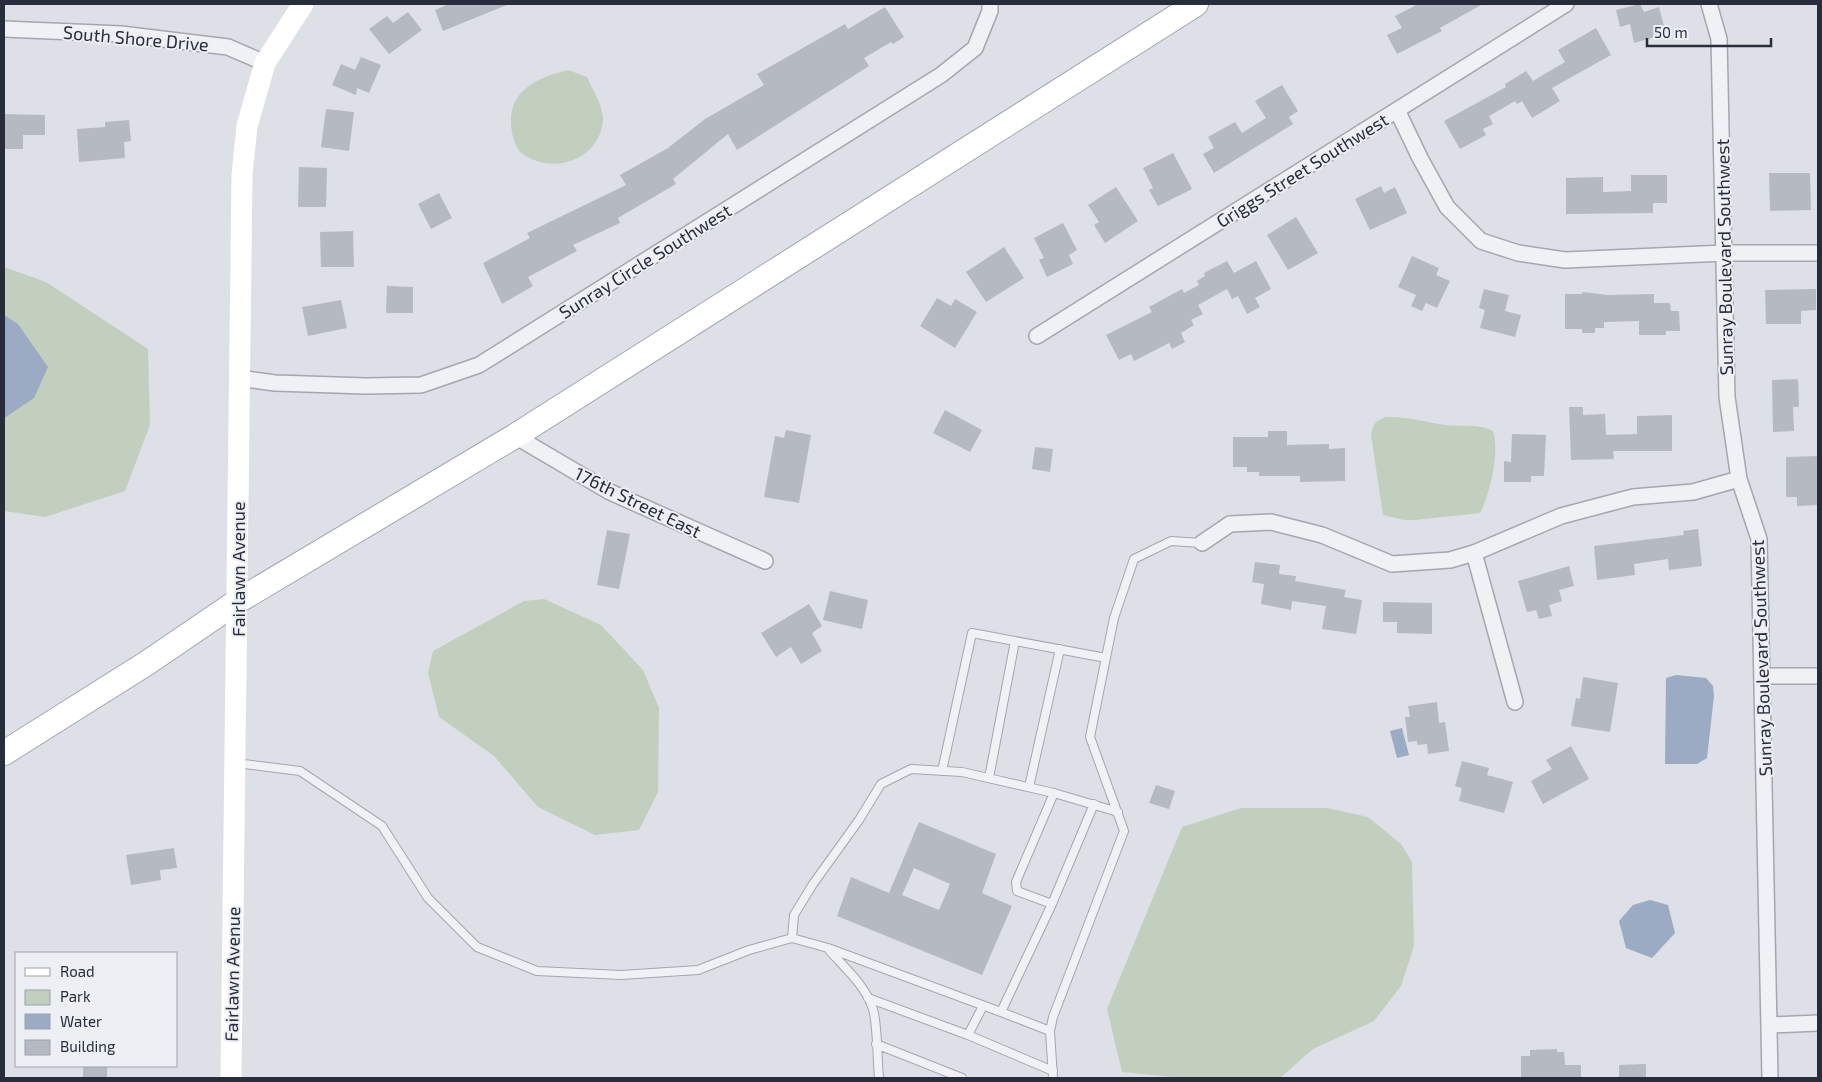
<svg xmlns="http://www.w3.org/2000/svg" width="1822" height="1082" viewBox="0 0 1822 1082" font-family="'Exo 2',sans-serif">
  <rect width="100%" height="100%" fill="#dde0e6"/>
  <path fill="#c2cfbf" d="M568 70 587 77C592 89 604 107 603 120 600 159 555 175 524 155 517 150 513 140 512 132 505 93 534 78 568 70Z
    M4 267 46 282 148 349 150 425 125 491 45 517 4 511Z
    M1386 417C1407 416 1425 422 1446 425 1462 427 1478 423 1493 431 1500 452 1490 494 1480 513L1415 520H1404L1383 515 1371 435C1373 424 1375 421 1386 417Z
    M544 599 601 625 643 670 659 708 658 792 639 830 595 835 538 807 494 756 439 717 428 673 433 651 524 601Z
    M1241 808H1327L1368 817 1401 844 1412 862 1414 946 1401 986 1374 1021 1313 1049 1280 1078H1181L1122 1072 1107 1009 1182 827Z"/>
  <path fill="#9babc3" d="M4 315 18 324 48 367 34 398 6 417 4 416Z
    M1676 675 1706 678 1713 686 1714 696 1707 758 1697 764H1665L1666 678Z
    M1402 728 1409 755 1397 758 1390 731Z
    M1650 900 1668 905 1675 933 1652 958 1626 948 1619 921 1633 905Z"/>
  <path fill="#b5b9c2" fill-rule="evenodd" d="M449 4H509L443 31 435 10Z
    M1418 4H1483L1440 28 1442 31 1397 54 1387 35 1402 28 1395 16Z
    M1640 4 1644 12 1659 7 1666 34 1634 43 1630 24 1620 27 1616 10Z
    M885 7 904 37 893 44 891 42 864 58 869 66 737 150 728 134 673 179 676 184 618 218 620 223 573 245 577 251 528 277 533 286 502 304 483 263 530 238 527 233 626 185 620 175 668 148 705 119 764 85 757 74 845 24 848 29Z
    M408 12 422 30 389 54 369 29 387 16 393 23Z
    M1596 28 1611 55 1552 88 1560 101 1532 118 1522 101 1517 104 1515 101 1489 116 1493 124 1483 129 1486 135 1460 149 1444 121 1506 87 1505 84 1526 71 1533 81 1565 62 1558 50Z
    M361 57 381 65 369 93 357 88 356 95 332 85 341 64 355 70Z
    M1282 85 1298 111 1289 117 1293 124 1214 173 1203 154 1214 148 1208 137 1235 122 1242 133 1266 118 1255 101Z
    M326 109 354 112 349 151 321 147Z
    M4 114 45 115V135H23V149H4Z
    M129 120 131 141 124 142 125 158 79 162 77 129 105 127V122Z
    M1173 153 1192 189 1158 206 1149 190 1153 188 1143 168Z
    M299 167 327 168 326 207H298Z
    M1769 173H1810L1811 210 1770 211Z
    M1631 175H1667V203H1653V213L1566 214V178L1603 177V192L1631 191Z
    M1381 186 1384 193 1395 187 1407 213 1370 230 1355 199Z
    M1116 187 1138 221 1105 243 1094 225 1099 222 1088 205Z
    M439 193 452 218 431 229 418 204Z
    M1296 217 1318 253 1288 270 1267 235Z
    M1063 223 1077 250 1069 255 1073 264 1047 277 1039 260 1044 258 1034 238Z
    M353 231 354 267H321L320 232Z
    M1004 247 1024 278 986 302 966 272Z
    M1412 256 1439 268 1436 275 1450 281 1437 308 1426 303 1422 311 1411 306 1416 295 1398 287Z
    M1227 261 1234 273 1256 261 1271 289 1255 298 1260 307 1247 314 1238 296 1232 299 1227 289 1198 305 1203 314 1191 320 1194 325 1181 333 1185 342 1172 349 1169 343 1134 361 1131 354 1119 360 1106 335 1152 312 1149 307 1182 289 1184 293 1199 285 1197 281 1205 276 1204 273Z
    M387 286 413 287V313H386Z
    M1484 289 1509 295 1505 311 1521 315 1515 337 1480 328 1485 310 1479 308Z
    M1816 289V310L1801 311V324H1766L1765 290Z
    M1582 292 1608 295 1654 294V303H1670L1671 311H1679L1680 331H1666V335H1639V321L1604 322V328H1595V333H1582V329H1565V294H1582Z
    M937 298 951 306 955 299 977 312 955 348 920 326Z
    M341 300 347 328 308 336 302 307Z
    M1798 379 1799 407H1793L1794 431 1773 432 1772 380Z
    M1569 407H1583V415L1605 414 1606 435 1637 434V416L1672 415V451H1613L1614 459 1571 460Z
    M945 410 982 430 970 452 933 433Z
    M786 430 811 435 799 503 764 497 775 436 784 438Z
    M1268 431H1287V445L1329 444V449L1345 448V481L1300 482V476H1259V472H1247V467H1233V437H1268Z
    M1512 434 1546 435 1544 476H1531V482H1504V461L1511 462Z
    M1035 447 1053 449 1050 472 1032 469Z
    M1818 456V505L1797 506V497H1786V457Z
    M1698 529 1702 566 1669 570 1668 559 1634 564 1635 575 1597 580 1594 546 1684 535 1683 531Z
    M607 530 630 534 619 589 597 585Z
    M1255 562 1280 565 1279 574 1296 576 1295 581 1346 590 1344 597 1362 600 1356 634 1322 629 1326 606 1292 601 1291 610 1261 604 1264 584 1252 582Z
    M1569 566 1574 586 1559 590 1562 601 1549 605 1552 616 1539 619 1536 610 1527 612 1518 581Z
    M830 591 868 600 862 629 823 620Z
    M1383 602 1432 603V634L1397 633V622H1383Z
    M809 604 822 626 812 633 822 651 801 664 791 647 776 657 761 633Z
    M1583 677 1618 683 1610 732 1571 726 1576 698 1580 699Z
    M1437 702 1439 723 1445 722 1449 751 1428 754 1427 744 1417 745V741L1408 742 1405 717H1410L1408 706Z
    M1571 746 1589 779 1543 804 1531 781 1552 769 1546 760Z
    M1462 761 1489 768 1487 775 1513 782 1504 813 1459 801 1462 788 1455 786Z
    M1156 785 1175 791 1169 809 1149 803Z
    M919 822 996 854 982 893 1012 906 982 975 837 916 851 877 889 893ZM914 868 950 884 939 910 902 895Z
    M174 848 177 868 160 870 161 880 131 885 126 855Z
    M1557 1049V1052H1564L1565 1065H1581V1078H1521V1056H1530V1050Z
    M1646 1064V1078H1619V1065Z
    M83 1066H107V1078H83Z"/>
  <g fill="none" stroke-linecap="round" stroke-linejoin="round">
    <g stroke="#a3a7af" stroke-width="10">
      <path id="lane" d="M236 763 300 771 382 826 428 898 477 947 537 971 621 975 698 970 749 950 792 938 828 948 1001 1012 1052 904 1017 891 1016 882 1054 793
        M942 771 972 633 1106 658
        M989 778 1015 641
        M1029 787 1060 649
        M1052 904 1094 804
        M792 938 794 915 813 884 859 820 881 784 911 769 962 772 1054 793 1118 812
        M829 950C844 967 866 986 873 1009 878 1028 877 1058 879 1078
        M868 998 968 1035 983 1006
        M1001 1012 1050 1031
        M968 1035 1053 1071
        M876 1044 962 1078
        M1053 1078 1050 1031 1053 1017 1124 831 1090 737 1114 618 1134 559 1171 541 1202 543"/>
    </g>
    <g stroke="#a3a7af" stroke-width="18">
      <path id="street" d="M1709 4 1719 39 1727 397 1739 479 1759 539 1770 1078
        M4 29 121 34 228 47 265 63
        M1397 110 1420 158 1447 207 1481 241 1518 253 1565 260 1725 253H1818
        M1037 336 1566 4
        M239 378 275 383 366 386 421 385 479 365 941 75 975 48 990 11V4
        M515 436 610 492 765 561
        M1202 543 1230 524 1271 522 1322 535 1392 564 1450 560 1474 553 1561 516 1633 497 1693 492 1739 479
        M1474 553 1515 702
        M1763 676H1818
        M1769 1025 1818 1023"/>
    </g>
    <g stroke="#9ea4b0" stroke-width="26">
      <path id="primary" d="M4 753 147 663 238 601 515 436 1196 4"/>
    </g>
    <use href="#lane" stroke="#eff1f4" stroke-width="8"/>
    <use href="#street" stroke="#eff1f4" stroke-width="15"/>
    <path stroke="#fff" stroke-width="21" d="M231 1078 242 175 247 126 265 63 303 4"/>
    <use href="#primary" stroke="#fff" stroke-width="24"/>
  </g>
  <g text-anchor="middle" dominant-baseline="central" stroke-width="4" stroke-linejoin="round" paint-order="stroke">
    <g font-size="18" fill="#282d3b" stroke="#eceff4">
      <text transform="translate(136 38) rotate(5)">South Shore Drive</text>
      <text transform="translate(1302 170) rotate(-32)">Griggs Street Southwest</text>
      <text transform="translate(1724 257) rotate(-91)">Sunray Boulevard Southwest</text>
      <text transform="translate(645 261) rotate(-32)">Sunray Circle Southwest</text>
      <text transform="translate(638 502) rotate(26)">176th Street East</text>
      <text transform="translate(238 569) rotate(-90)">Fairlawn Avenue</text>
      <text transform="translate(1761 658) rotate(-92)">Sunray Boulevard Southwest</text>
      <text transform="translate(232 974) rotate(-89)">Fairlawn Avenue</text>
    </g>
  </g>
  <rect width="1822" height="1082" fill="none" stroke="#282d3b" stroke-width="10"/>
  <rect x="15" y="952" width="162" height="115" fill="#eceff4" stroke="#9ea1aa"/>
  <rect x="25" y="968" width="25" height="8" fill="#ffffff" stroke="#9ea1aa"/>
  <text x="60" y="977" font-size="15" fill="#282d3b">Road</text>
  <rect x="25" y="990" width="25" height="15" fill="#c2cfbf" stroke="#9ea1aa"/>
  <text x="60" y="1002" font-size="15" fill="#282d3b">Park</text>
  <rect x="25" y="1014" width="25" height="15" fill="#9babc3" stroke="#9ea1aa"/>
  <text x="60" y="1027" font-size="15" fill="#282d3b">Water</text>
  <rect x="25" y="1040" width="25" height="15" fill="#b5b9c2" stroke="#9ea1aa"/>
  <text x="60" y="1052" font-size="15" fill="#282d3b">Building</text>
  <path d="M1647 38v8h124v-8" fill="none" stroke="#282d3b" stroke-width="2.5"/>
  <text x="1654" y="38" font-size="15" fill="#282d3b" stroke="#eceff4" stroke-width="4" paint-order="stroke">50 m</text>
</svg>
